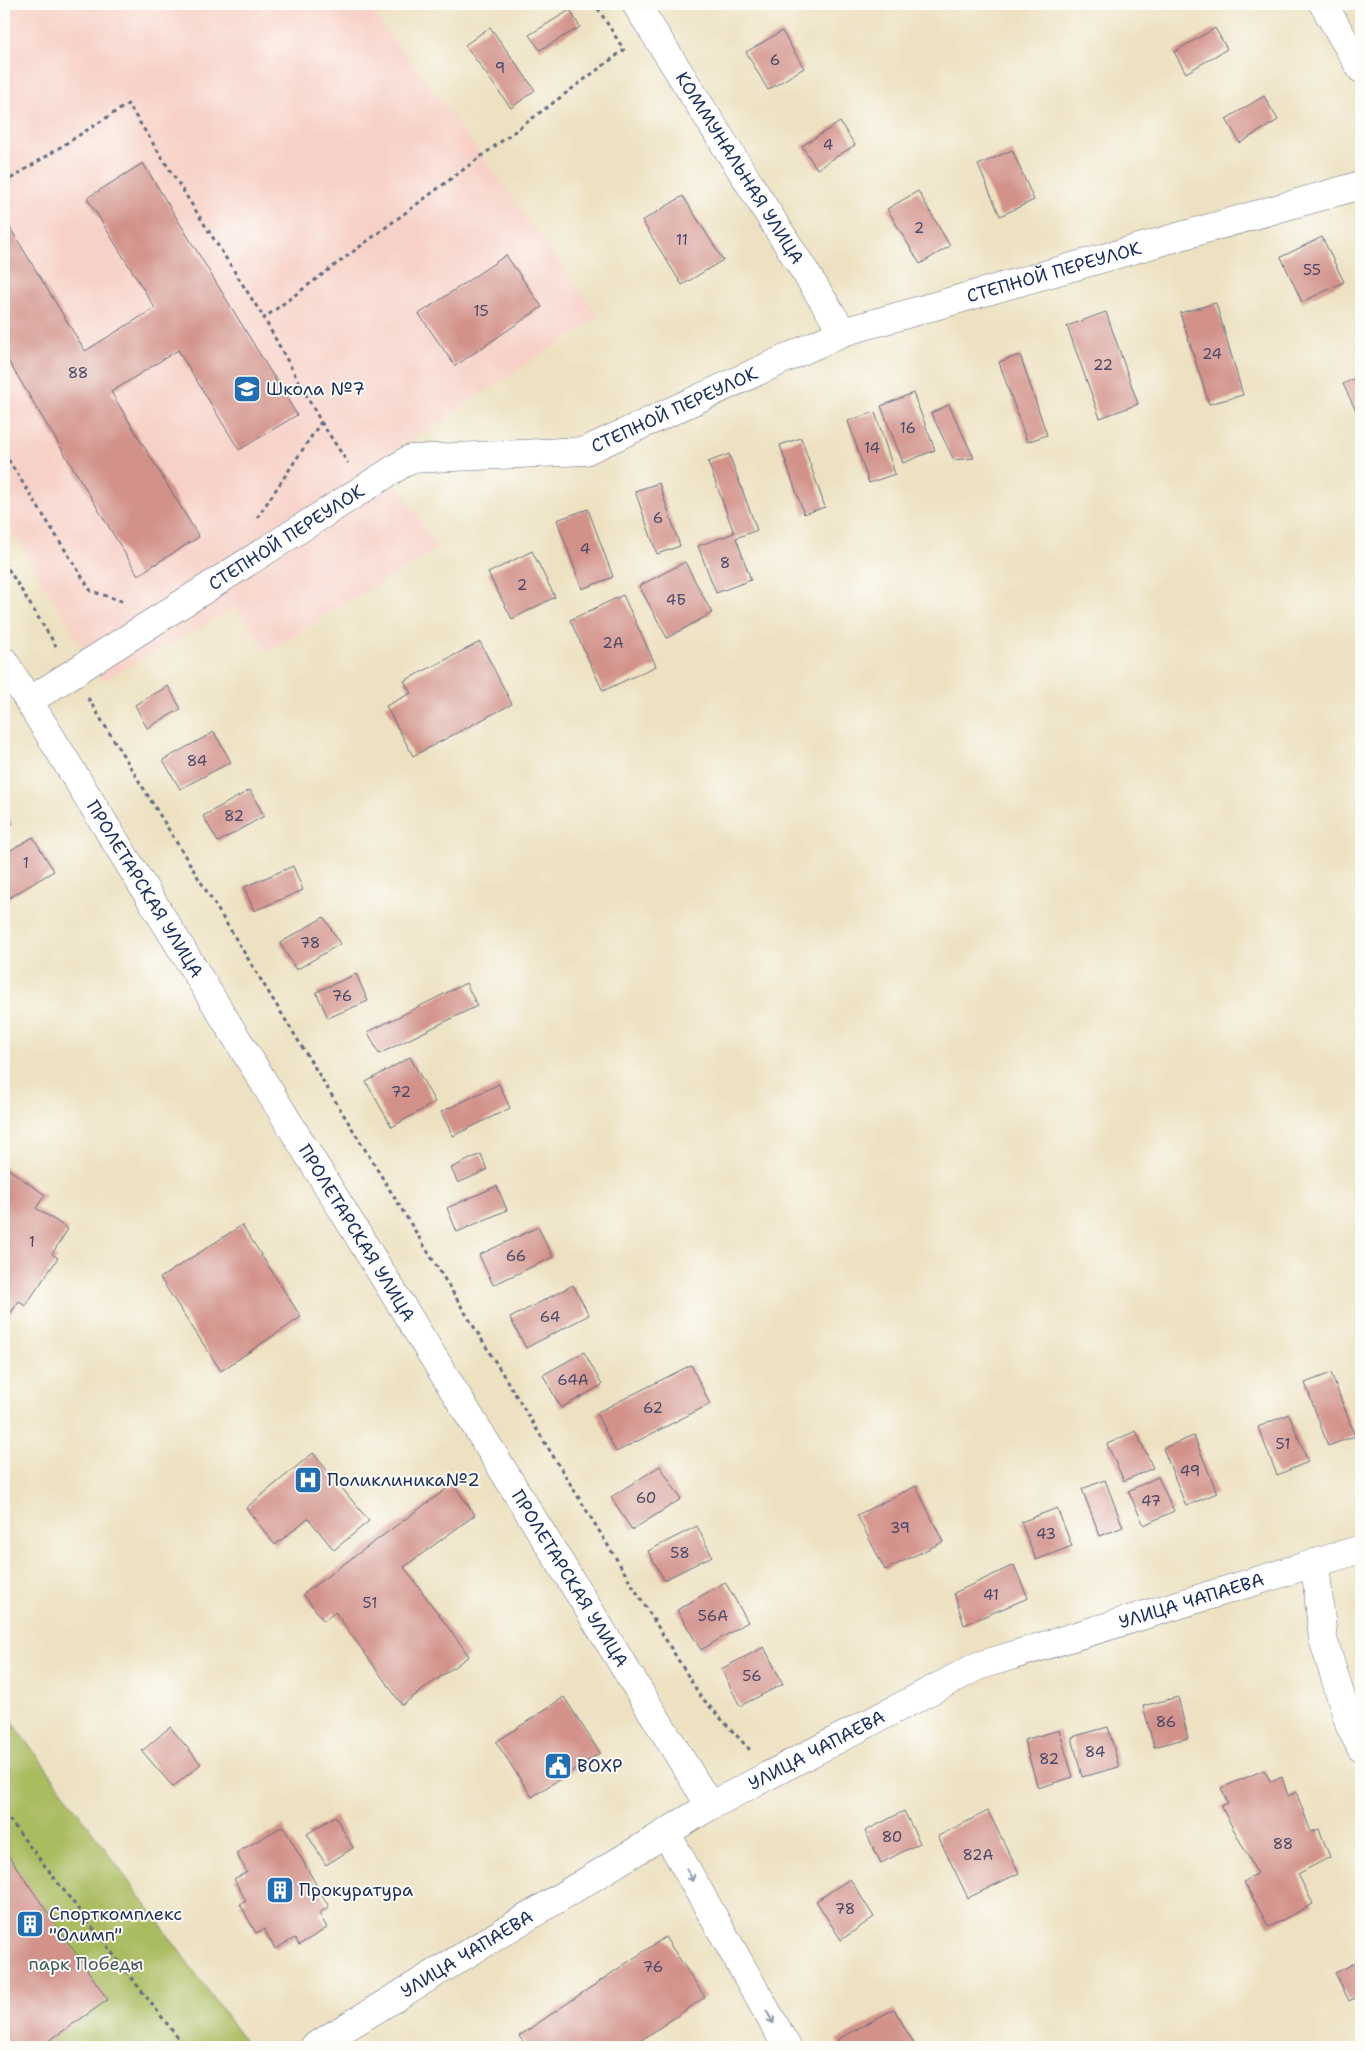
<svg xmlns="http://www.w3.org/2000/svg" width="1365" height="2051" viewBox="0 0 1365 2051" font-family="'Shantell Sans',sans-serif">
  <rect width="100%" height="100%" fill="#fdfcf7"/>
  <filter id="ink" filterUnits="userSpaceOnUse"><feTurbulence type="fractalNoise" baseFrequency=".02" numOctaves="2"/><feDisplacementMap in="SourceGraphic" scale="10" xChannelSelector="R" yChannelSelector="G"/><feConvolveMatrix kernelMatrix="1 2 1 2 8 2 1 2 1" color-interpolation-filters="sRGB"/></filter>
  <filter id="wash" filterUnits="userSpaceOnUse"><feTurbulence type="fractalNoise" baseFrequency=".0096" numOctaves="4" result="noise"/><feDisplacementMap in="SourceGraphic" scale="20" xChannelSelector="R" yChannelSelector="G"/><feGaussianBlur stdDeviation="1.12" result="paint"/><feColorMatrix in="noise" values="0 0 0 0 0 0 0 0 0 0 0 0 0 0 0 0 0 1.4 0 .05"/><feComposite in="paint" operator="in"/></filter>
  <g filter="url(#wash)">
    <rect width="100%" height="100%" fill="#ede1c1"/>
    <path fill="#f7d1c7" d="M4 4H366L477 149 599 317 380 460 438 548 267 652 236 607 103 681 4 518Z"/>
    <path fill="#aabc60" stroke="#62765f" d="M4 1710 247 2044 242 2047H4Z"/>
    <g id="blocks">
      <path fill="#d2928a" d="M570 10 580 27 540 50 529 35Z
        M490 27 535 90 511 108 465 45Z
        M1215 28 1227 49 1186 73 1174 52Z
        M782 31 804 68 768 90 746 52Z
        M1264 96 1278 120 1240 143 1226 119Z
        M840 122 855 145 817 169 802 146Z
        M1012 150 1034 200 1000 216 978 165Z
        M143 163 297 415 239 450 178 350 111 392 199 537 138 575 4 354V218L85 351 155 308 87 198Z
        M918 191 950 246 920 264 887 209Z
        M683 196 723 260 682 285 642 221Z
        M1322 237 1344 282 1302 302 1281 257Z
        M506 255 542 307 455 366 419 314Z
        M1216 303 1243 395 1209 404 1180 313Z
        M1106 312 1138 404 1100 418 1067 326Z
        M1020 355 1047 435 1027 442 999 362Z
        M1361 375V408L1356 411 1343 384Z
        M913 393 935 450 903 463 881 406Z
        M949 405 974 458 954 460 931 413Z
        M875 412 895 474 869 483 848 421Z
        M801 438 825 507 804 514 780 445Z
        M729 454 757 530 736 538 751 580 716 593 698 546 734 533 708 462Z
        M659 483 680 546 657 554 635 491Z
        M588 509 613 577 582 589 557 520Z
        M532 551 555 597 512 619 488 573Z
        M685 562 712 613 667 638 639 586Z
        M623 595 656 666 603 691 570 620Z
        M480 642 512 704 413 756 386 706 411 693 404 681Z
        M168 686 181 709 147 728 135 705Z
        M214 732 231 762 180 789 163 760Z
        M250 790 264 816 218 842 203 816Z
        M4 810 12 824 4 829Z
        M33 837 54 871 4 901V854Z
        M293 866 303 890 254 911 244 887Z
        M324 917 340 944 296 970 280 943Z
        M356 974 368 1001 328 1018 316 992Z
        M466 983 477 1006 379 1054 368 1032Z
        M410 1057 435 1102 392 1127 366 1082Z
        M499 1084 510 1108 453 1136 441 1112Z
        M481 1154 487 1170 458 1183 451 1168Z
        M4 1166 45 1195 36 1208 68 1229 52 1254 58 1258 25 1306 19 1301 4 1323Z
        M497 1186 507 1210 457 1232 447 1208Z
        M242 1225 301 1317 221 1371 160 1278Z
        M538 1227 553 1257 493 1285 479 1255Z
        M573 1285 589 1315 526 1348 510 1318Z
        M584 1352 602 1385 561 1408 543 1375Z
        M691 1365 710 1404 616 1452 596 1413Z
        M1331 1373 1355 1436 1328 1446 1305 1383Z
        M1289 1414 1308 1462 1277 1475 1258 1427Z
        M1136 1431 1153 1468 1124 1481 1107 1444Z
        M1194 1436 1217 1493 1186 1506 1163 1448Z
        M313 1453 369 1521 334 1550 308 1518 275 1545 246 1508Z
        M660 1466 681 1499 632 1530 611 1497Z
        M1158 1477 1174 1511 1144 1525 1128 1491Z
        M1105 1480 1123 1527 1100 1536 1082 1489Z
        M453 1484 475 1515 404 1567 469 1656 402 1705 335 1612 324 1621 303 1594Z
        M916 1486 943 1542 885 1570 857 1515Z
        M1057 1508 1072 1546 1036 1560 1021 1522Z
        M697 1526 712 1556 664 1580 648 1551Z
        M1014 1565 1028 1598 964 1625 954 1593Z
        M725 1582 748 1622 701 1650 677 1610Z
        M764 1647 783 1684 740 1706 721 1669Z
        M564 1697 600 1753 532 1797 496 1742Z
        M1178 1697 1188 1738 1154 1747 1143 1706Z
        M170 1727 201 1764 173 1787 142 1751Z
        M1108 1727 1119 1767 1082 1777 1072 1737Z
        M1059 1730 1073 1777 1038 1788 1024 1740Z
        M1264 1770 1271 1782 1282 1777 1288 1796 1296 1792 1311 1832 1319 1829 1330 1857 1298 1874 1313 1904 1269 1927 1244 1882 1257 1873 1221 1806 1228 1803 1221 1788Z
        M904 1811 920 1843 881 1863 865 1831Z
        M988 1811 1019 1873 968 1898 938 1836Z
        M335 1816 353 1848 326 1865 307 1834Z
        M283 1826 329 1907 319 1913 327 1928 299 1945 295 1938 275 1949 264 1929 256 1933 240 1904 246 1901 234 1879 247 1872 236 1853Z
        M4 1849 108 2000 40 2047H4Z
        M850 1879 874 1917 841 1940 816 1901Z
        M665 1937 705 1997 631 2047H527L519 2036Z
        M1361 1960V1995L1349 2001 1335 1973Z
        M894 2009 916 2047H841L837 2040Z"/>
    </g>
  </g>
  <g filter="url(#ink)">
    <use href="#blocks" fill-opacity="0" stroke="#646d81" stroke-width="1"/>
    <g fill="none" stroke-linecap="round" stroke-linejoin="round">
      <g stroke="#646d81" stroke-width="29">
        <g id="minor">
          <path id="s1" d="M636 4 843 332"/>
          <path d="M1323 4 1361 69"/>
          <path id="s2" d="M4 661 710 1806"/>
          <path id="s3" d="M29 701 410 459 585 451 843 332 1361 185"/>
          <path d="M1315 1563 1323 1639 1350 1726 1361 1748"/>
          <path d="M666 1833 787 2047"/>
          <path id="s4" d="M314 2047 710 1806 978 1666 1361 1549"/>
        </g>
      </g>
      <path stroke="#646d81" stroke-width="3" stroke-dasharray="4 4" stroke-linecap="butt" d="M4 183 128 104 264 318
        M321 422 348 463
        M4 453 91 591 125 602
        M257 518 321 422 264 318 624 50 595 4
        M4 562 56 646
        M88 698 701 1697 750 1750
        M4 1813 185 2047"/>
      <use href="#minor" stroke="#fff" stroke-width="28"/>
    </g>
    <defs><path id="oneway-shaft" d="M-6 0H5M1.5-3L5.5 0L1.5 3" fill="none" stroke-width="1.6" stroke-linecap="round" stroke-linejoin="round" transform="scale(1.25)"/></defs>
    <g stroke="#8d97ae">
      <use href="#oneway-shaft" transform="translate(690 1875) rotate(61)"/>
      <use href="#oneway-shaft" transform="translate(770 2017) rotate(61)"/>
    </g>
  </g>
  <defs>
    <g id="school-square" transform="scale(1.4375)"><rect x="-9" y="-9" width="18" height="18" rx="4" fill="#1f6fb2" stroke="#fdfcf7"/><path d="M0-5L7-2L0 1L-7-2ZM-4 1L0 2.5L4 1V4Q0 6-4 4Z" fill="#fff"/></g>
    <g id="hospital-square" transform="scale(1.4375)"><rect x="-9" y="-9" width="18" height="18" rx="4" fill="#1f6fb2" stroke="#fdfcf7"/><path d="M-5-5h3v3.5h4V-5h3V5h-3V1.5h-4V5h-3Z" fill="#fff"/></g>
    <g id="civic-square" transform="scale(1.4375)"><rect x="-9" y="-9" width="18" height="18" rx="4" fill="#1f6fb2" stroke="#fdfcf7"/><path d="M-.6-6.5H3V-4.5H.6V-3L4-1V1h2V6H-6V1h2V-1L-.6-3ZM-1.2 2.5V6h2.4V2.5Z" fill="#fff"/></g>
    <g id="building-square" transform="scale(1.4375)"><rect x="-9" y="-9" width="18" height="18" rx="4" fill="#1f6fb2" stroke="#fdfcf7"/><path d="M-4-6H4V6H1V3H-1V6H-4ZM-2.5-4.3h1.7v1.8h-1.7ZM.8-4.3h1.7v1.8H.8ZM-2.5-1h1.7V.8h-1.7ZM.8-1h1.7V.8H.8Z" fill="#fff"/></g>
  </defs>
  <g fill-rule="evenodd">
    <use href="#school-square" x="247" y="389"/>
    <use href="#hospital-square" x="308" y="1480"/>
    <use href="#civic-square" x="558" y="1766"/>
    <use href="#building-square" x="280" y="1890"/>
    <use href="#building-square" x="30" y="1924"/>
  </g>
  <g text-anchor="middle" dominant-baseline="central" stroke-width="4" stroke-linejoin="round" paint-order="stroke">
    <g font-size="15" fill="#494869">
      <text x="775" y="60">6</text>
      <text x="500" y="68">9</text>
      <text x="828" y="145">4</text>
      <text x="919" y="228">2</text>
      <text x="682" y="240">11</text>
      <text x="1312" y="270">55</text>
      <text x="481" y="311">15</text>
      <text x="1212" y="354">24</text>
      <text x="1103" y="365">22</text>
      <text x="78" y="373">88</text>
      <text x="908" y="428">16</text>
      <text x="872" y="448">14</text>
      <text x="658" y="518">6</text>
      <text x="585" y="549">4</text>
      <text x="725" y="563">8</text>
      <text x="522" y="585">2</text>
      <text x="676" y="600">4Б</text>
      <text x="613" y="643">2А</text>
      <text x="197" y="761">84</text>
      <text x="234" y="816">82</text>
      <text x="26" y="863">1</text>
      <text x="310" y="943">78</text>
      <text x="342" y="996">76</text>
      <text x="401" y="1092">72</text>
      <text x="32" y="1242">1</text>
      <text x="516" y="1256">66</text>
      <text x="550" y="1317">64</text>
      <text x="573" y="1380">64А</text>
      <text x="653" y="1408">62</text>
      <text x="1283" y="1444">51</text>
      <text x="1190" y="1471">49</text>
      <text x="646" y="1498">60</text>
      <text x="1151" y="1501">47</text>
      <text x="900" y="1528">39</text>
      <text x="1046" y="1534">43</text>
      <text x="680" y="1553">58</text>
      <text x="991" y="1595">41</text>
      <text x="370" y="1603">51</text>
      <text x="713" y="1616">56А</text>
      <text x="752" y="1676">56</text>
      <text x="1166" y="1722">86</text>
      <text x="1095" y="1752">84</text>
      <text x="1049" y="1759">82</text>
      <text x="892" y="1837">80</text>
      <text x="1283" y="1844">88</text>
      <text x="978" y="1855">82А</text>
      <text x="845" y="1909">78</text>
      <text x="653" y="1967">76</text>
    </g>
    <g font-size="18" fill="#1b2f5e" stroke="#fdfcf7">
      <text stroke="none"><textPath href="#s1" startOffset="194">КОММУНАЛЬНАЯ УЛИЦА</textPath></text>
      <text stroke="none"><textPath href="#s3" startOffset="1130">СТЕПНОЙ ПЕРЕУЛОК</textPath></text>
      <text stroke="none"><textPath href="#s3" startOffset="725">СТЕПНОЙ ПЕРЕУЛОК</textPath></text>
      <text stroke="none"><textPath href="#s3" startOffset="305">СТЕПНОЙ ПЕРЕУЛОК</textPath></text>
      <text stroke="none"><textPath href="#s2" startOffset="268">ПРОЛЕТАРСКАЯ УЛИЦА</textPath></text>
      <text stroke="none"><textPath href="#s2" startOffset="672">ПРОЛЕТАРСКАЯ УЛИЦА</textPath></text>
      <text stroke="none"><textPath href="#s2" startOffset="1078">ПРОЛЕТАРСКАЯ УЛИЦА</textPath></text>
      <text stroke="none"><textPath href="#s4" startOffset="989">УЛИЦА ЧАПАЕВА</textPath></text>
      <text stroke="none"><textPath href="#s4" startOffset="584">УЛИЦА ЧАПАЕВА</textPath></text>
      <text stroke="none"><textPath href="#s4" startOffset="179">УЛИЦА ЧАПАЕВА</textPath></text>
    </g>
    <g font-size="18" fill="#1b2f5e" stroke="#fdfcf7" text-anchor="start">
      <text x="266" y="389">Школа №7</text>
      <text x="327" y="1480">Поликлиника№2</text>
      <text x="577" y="1766">ВОХР</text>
      <text x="299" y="1890">Прокуратура</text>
      <text x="49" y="1914">Спорткомплекс<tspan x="49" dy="21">"Олимп"</tspan></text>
    </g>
    <g font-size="18" fill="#46595f" stroke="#fdfcf7">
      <text x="86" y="1964">парк Победы</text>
    </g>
  </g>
  <rect width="1365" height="2051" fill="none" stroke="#fdfcf7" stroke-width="20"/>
</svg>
